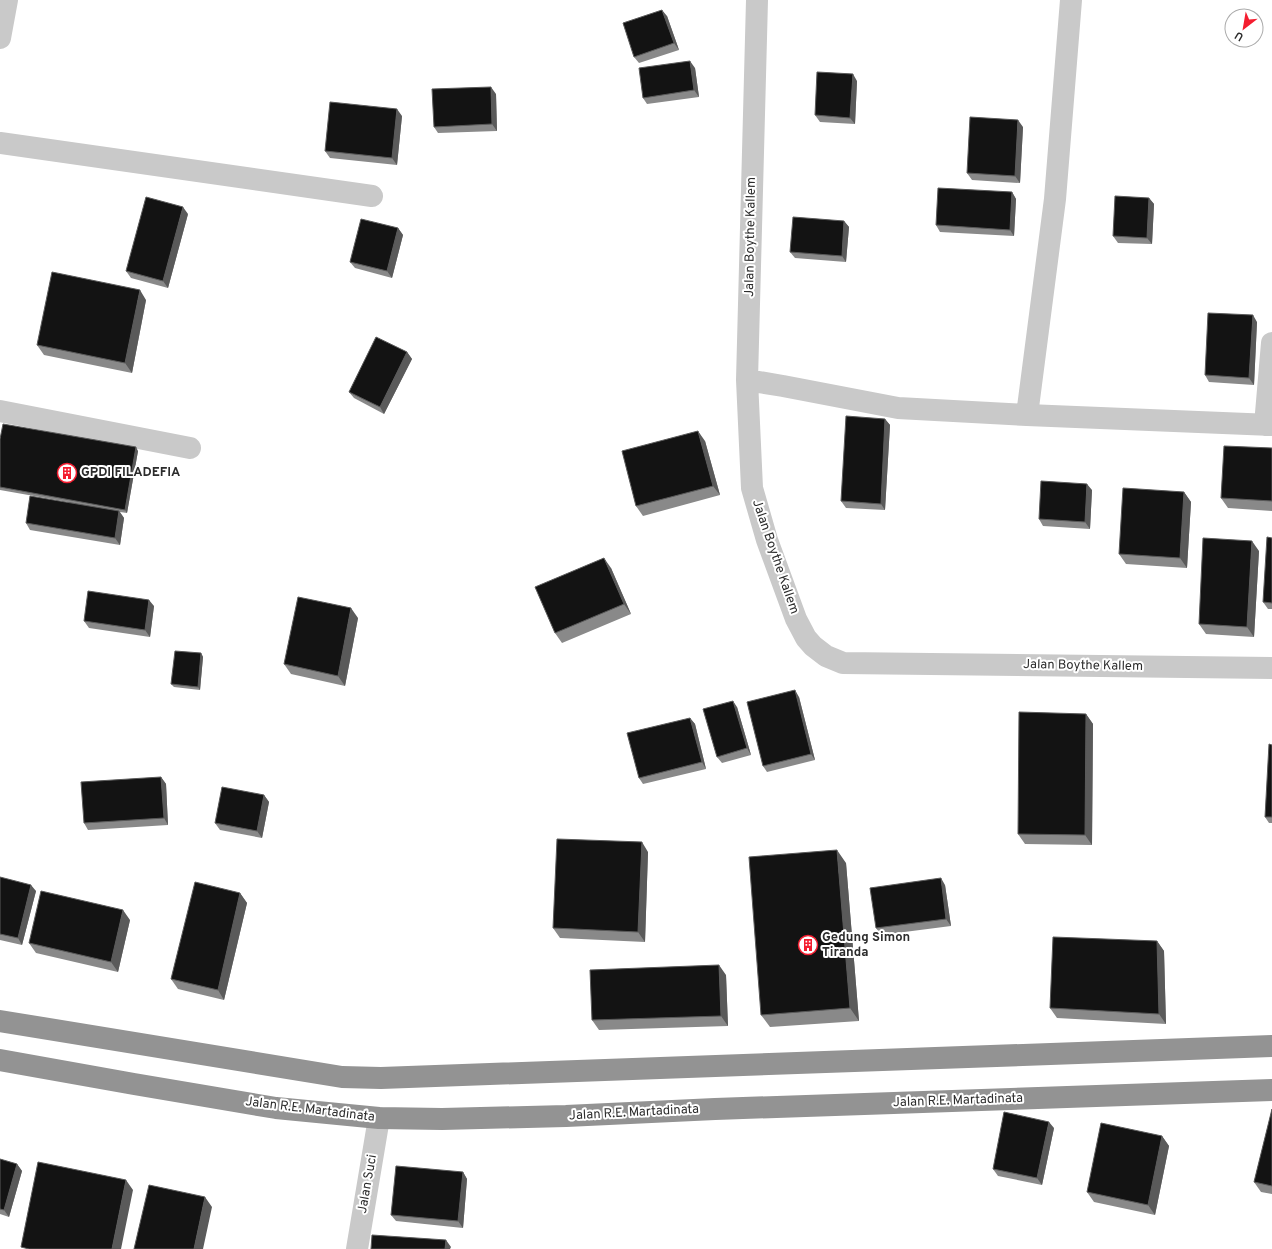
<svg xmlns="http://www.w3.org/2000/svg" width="1272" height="1249" viewBox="0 0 1272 1249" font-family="Overpass,sans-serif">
  <rect width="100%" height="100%" fill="#fff"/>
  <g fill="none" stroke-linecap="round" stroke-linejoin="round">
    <path stroke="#c9c9c9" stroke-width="22" d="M757 0 747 380 752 488 767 540 796 619 806 638 813 646 826 656 843 663 1272 668
      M0 38 7 0
      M0 143 372 196
      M747 380 783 386 898 408 1027 415 1272 425
      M0 411 190 448
      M1027 415 1055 199 1071 0
      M1265 425 1272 343
      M357 1249 379 1118"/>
    <path stroke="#939393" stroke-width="22" d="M0 1021 342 1077 381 1078 1272 1046
      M0 1060 134 1084 276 1108 379 1118 442 1119 566 1116 715 1109 1272 1090"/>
  </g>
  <path fill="#898989" d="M667 16 679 50 639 63 634 57Z
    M695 68 699 97 647 104 643 98Z
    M857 81 855 124 820 122 815 115Z
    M496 94 497 131 438 133 434 127Z
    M402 116 397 165 330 158 325 151Z
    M1023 127 1020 183 972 180 967 173Z
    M1012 192 1016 199 1014 236 940 232 936 225Z
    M1149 198 1154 204 1152 244 1118 243 1113 236Z
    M188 214 168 288 131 278 126 271Z
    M844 221 849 227 846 262 795 258 790 252Z
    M398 228 403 235 392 278 355 268 350 262Z
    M146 300 132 373 44 355 37 345Z
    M1257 322 1254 385 1209 382 1205 375Z
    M407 352 412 359 384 414 354 398 349 392Z
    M885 419 890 425 885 510 846 508 841 501Z
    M0 439 138 451 127 513 120 512 124 518 120 545 30 530 26 523 68 502 0 490Z
    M705 441 720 495 643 516 636 506Z
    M1272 448V511L1228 508 1221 498Z
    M1092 490 1090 529 1043 526 1039 519Z
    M1184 492 1191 502 1187 568 1126 564 1119 554Z
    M1272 538V609H1268L1263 602Z
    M1259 551 1254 637 1206 634 1199 624Z
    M611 568 631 614 562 643 555 633Z
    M154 606 150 637 89 628 84 621Z
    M358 618 345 686 291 674 284 664Z
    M201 653 203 657 200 690 174 687 171 684Z
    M799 697 815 760 767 772 763 766Z
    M737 707 751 755 722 763 717 757Z
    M1086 714 1093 724 1092 845 1025 844 1018 834Z
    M690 718 695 724 706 769 643 784 639 778Z
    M1272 745V823H1269L1265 817Z
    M161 777 166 784 168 825 88 830 84 823Z
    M264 795 269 802 262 838 220 830 215 823Z
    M648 852 645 942 560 938 553 928Z
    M846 863 859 1021 770 1027 761 1015Z
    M0 877 36 891 22 945 0 940Z
    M945 885 951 926 881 935 876 928Z
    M240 893 247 903 224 1000 178 989 171 979Z
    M130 920 118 972 36 953 29 943Z
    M1157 941 1164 951 1166 1024 1057 1018 1050 1008Z
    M726 975 728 1026 599 1030 592 1020Z
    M1272 1109V1194L1261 1192 1254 1182Z
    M1054 1128 1042 1185 998 1176 993 1169Z
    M1162 1136 1169 1146 1155 1215 1094 1202 1087 1192Z
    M0 1159 17 1164 22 1171 9 1217 0 1214Z
    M463 1172 467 1179 463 1228 396 1221 391 1215Z"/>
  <path fill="#5a5a5a" d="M662 10 667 16 679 50 674 43Z
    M690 61 695 68 699 97 694 90Z
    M853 74 857 81 855 124 850 118Z
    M491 87 496 94 497 131 492 124Z
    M397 109 402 116 397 165 392 158Z
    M1018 120 1023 127 1020 183 1015 176Z
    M1012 192 1016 199 1014 236 1010 230Z
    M1149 198 1154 204 1152 244 1147 238Z
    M183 207 188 214 168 288 163 281Z
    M844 221 849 227 846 262 842 256Z
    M398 228 403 235 392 278 387 271Z
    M140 290 146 300 132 373 125 363Z
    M1253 315 1257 322 1254 385 1249 378Z
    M407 352 412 359 384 414 380 407Z
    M885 419 890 425 885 510 881 504Z
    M698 431 705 441 720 495 713 486Z
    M136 447 138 451 127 513 125 510Z
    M1087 484 1092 490 1090 529 1085 522Z
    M1184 492 1191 502 1187 568 1180 558Z
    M119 511 124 518 120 545 115 538Z
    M1252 541 1259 551 1254 637 1247 627Z
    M604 558 611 568 631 614 624 604Z
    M149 600 154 606 150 637 145 630Z
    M351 608 358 618 345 686 338 676Z
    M201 653 203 657 200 690 198 687Z
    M795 690 799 697 815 760 811 754Z
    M733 701 737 707 751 755 747 748Z
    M1086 714 1093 724 1092 845 1085 835Z
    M690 718 695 724 706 769 702 762Z
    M161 777 166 784 168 825 164 818Z
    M264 795 269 802 262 838 257 831Z
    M642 842 648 852 645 942 638 932Z
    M837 850 846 863 859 1021 850 1008Z
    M941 878 945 885 951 926 946 919Z
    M31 885 36 891 22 945 18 938Z
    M240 893 247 903 224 1000 218 990Z
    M123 910 130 920 118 972 111 962Z
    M1157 941 1164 951 1166 1024 1159 1014Z
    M719 965 726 975 728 1026 721 1016Z
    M1049 1122 1054 1128 1042 1185 1037 1178Z
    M1162 1136 1169 1146 1155 1215 1148 1205Z
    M17 1164 22 1171 9 1217 4 1210Z
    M463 1172 467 1179 463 1228 458 1221Z
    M126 1180 133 1190 121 1249H112Z
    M205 1197 212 1207 203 1249H194Z
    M446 1240 451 1247 450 1249H445Z"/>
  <path fill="#131313" stroke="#5a5a5a" d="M662 10 674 43 634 57 623 23Z
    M690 61 694 90 643 98 639 68Z
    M817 72 853 74 850 118 815 115Z
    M491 87 492 124 434 127 432 89Z
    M330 102 397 109 392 158 325 151Z
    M970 117 1018 120 1015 176 967 173Z
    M938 188 1012 192 1010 230 936 225Z
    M1115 196 1149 198 1147 238 1113 236Z
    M146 197 183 207 163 281 126 271Z
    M793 217 844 221 842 256 790 252Z
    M361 219 398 228 387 271 350 262Z
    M52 272 140 290 125 363 37 345Z
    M1208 313 1253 315 1249 378 1205 375Z
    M376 337 407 352 380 407 349 392Z
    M846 416 885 419 881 504 841 501Z
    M3 424 136 447 125 510 0 487V439Z
    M698 431 713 486 636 506 622 451Z
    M1224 446 1272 448V501L1221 498Z
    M1041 481 1087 484 1085 522 1039 519Z
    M1123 488 1184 492 1180 558 1119 554Z
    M30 496 119 511 115 538 26 523Z
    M1267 537 1272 538V603L1263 602Z
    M1203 538 1252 541 1247 627 1199 624Z
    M604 558 624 604 555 633 535 587Z
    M88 591 149 600 145 630 84 621Z
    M298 597 351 608 338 676 284 664Z
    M175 651 201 653 198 687 171 684Z
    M795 690 811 754 763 766 747 702Z
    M733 701 747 748 717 757 703 709Z
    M1019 712 1086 714 1085 835 1018 834Z
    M690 718 702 762 639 778 627 733Z
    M1269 744 1272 745V817H1265Z
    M161 777 164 818 84 823 81 782Z
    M222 787 264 795 257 831 215 823Z
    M557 839 642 842 638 932 553 928Z
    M837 850 850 1008 761 1015 749 857Z
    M0 877 31 885 18 938 0 934Z
    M941 878 946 919 876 928 870 888Z
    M195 882 240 893 218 990 171 979Z
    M41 891 123 910 111 962 29 943Z
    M1053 937 1157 941 1159 1014 1050 1008Z
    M719 965 721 1016 592 1020 590 970Z
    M1272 1109V1186L1254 1182Z
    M1004 1112 1049 1122 1037 1178 993 1169Z
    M1101 1123 1162 1136 1148 1205 1087 1192Z
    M0 1159 17 1164 4 1210 0 1209Z
    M38 1162 126 1180 112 1249H29L21 1247Z
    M396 1166 463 1172 458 1221 391 1215Z
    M149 1185 205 1197 194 1249H134Z
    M372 1235 446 1240 445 1249H371Z"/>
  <defs>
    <g id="building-ring" transform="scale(1)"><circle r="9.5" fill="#fff" stroke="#f41d2f" stroke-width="1.5"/><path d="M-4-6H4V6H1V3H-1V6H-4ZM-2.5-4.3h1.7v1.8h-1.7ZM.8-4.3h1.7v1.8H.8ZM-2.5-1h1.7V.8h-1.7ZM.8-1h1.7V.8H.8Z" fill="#f41d2f"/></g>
  </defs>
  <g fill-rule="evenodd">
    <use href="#building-ring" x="67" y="473"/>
    <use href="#building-ring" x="808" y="945"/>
  </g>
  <g text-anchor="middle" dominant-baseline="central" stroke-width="4" stroke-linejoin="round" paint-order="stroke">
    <g font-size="13" fill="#2c2c2c" stroke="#fff">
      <text transform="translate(751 237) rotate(-89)">Jalan Boythe Kallem</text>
      <text transform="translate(775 557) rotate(71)">Jalan Boythe Kallem</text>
      <text transform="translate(1083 666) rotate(1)">Jalan Boythe Kallem</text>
      <text transform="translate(958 1101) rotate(-2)">Jalan R.E. Martadinata</text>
      <text transform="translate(310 1110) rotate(7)">Jalan R.E. Martadinata</text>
      <text transform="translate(634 1113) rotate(-3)">Jalan R.E. Martadinata</text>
      <text transform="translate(368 1184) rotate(-80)">Jalan Suci</text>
    </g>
    <g font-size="13" font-weight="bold" fill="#2c2c2c" stroke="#fff" text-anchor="start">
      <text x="81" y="473">GPDI FILADEFIA</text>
      <text x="822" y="938">Gedung Simon<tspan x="822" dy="15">Tiranda</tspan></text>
    </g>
  </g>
  <g transform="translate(1244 28) rotate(211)"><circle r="19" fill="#ffffff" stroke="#ababab"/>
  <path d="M0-3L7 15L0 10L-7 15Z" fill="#f41d2f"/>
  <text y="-6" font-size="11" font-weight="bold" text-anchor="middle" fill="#2c2c2c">U</text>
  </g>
</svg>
